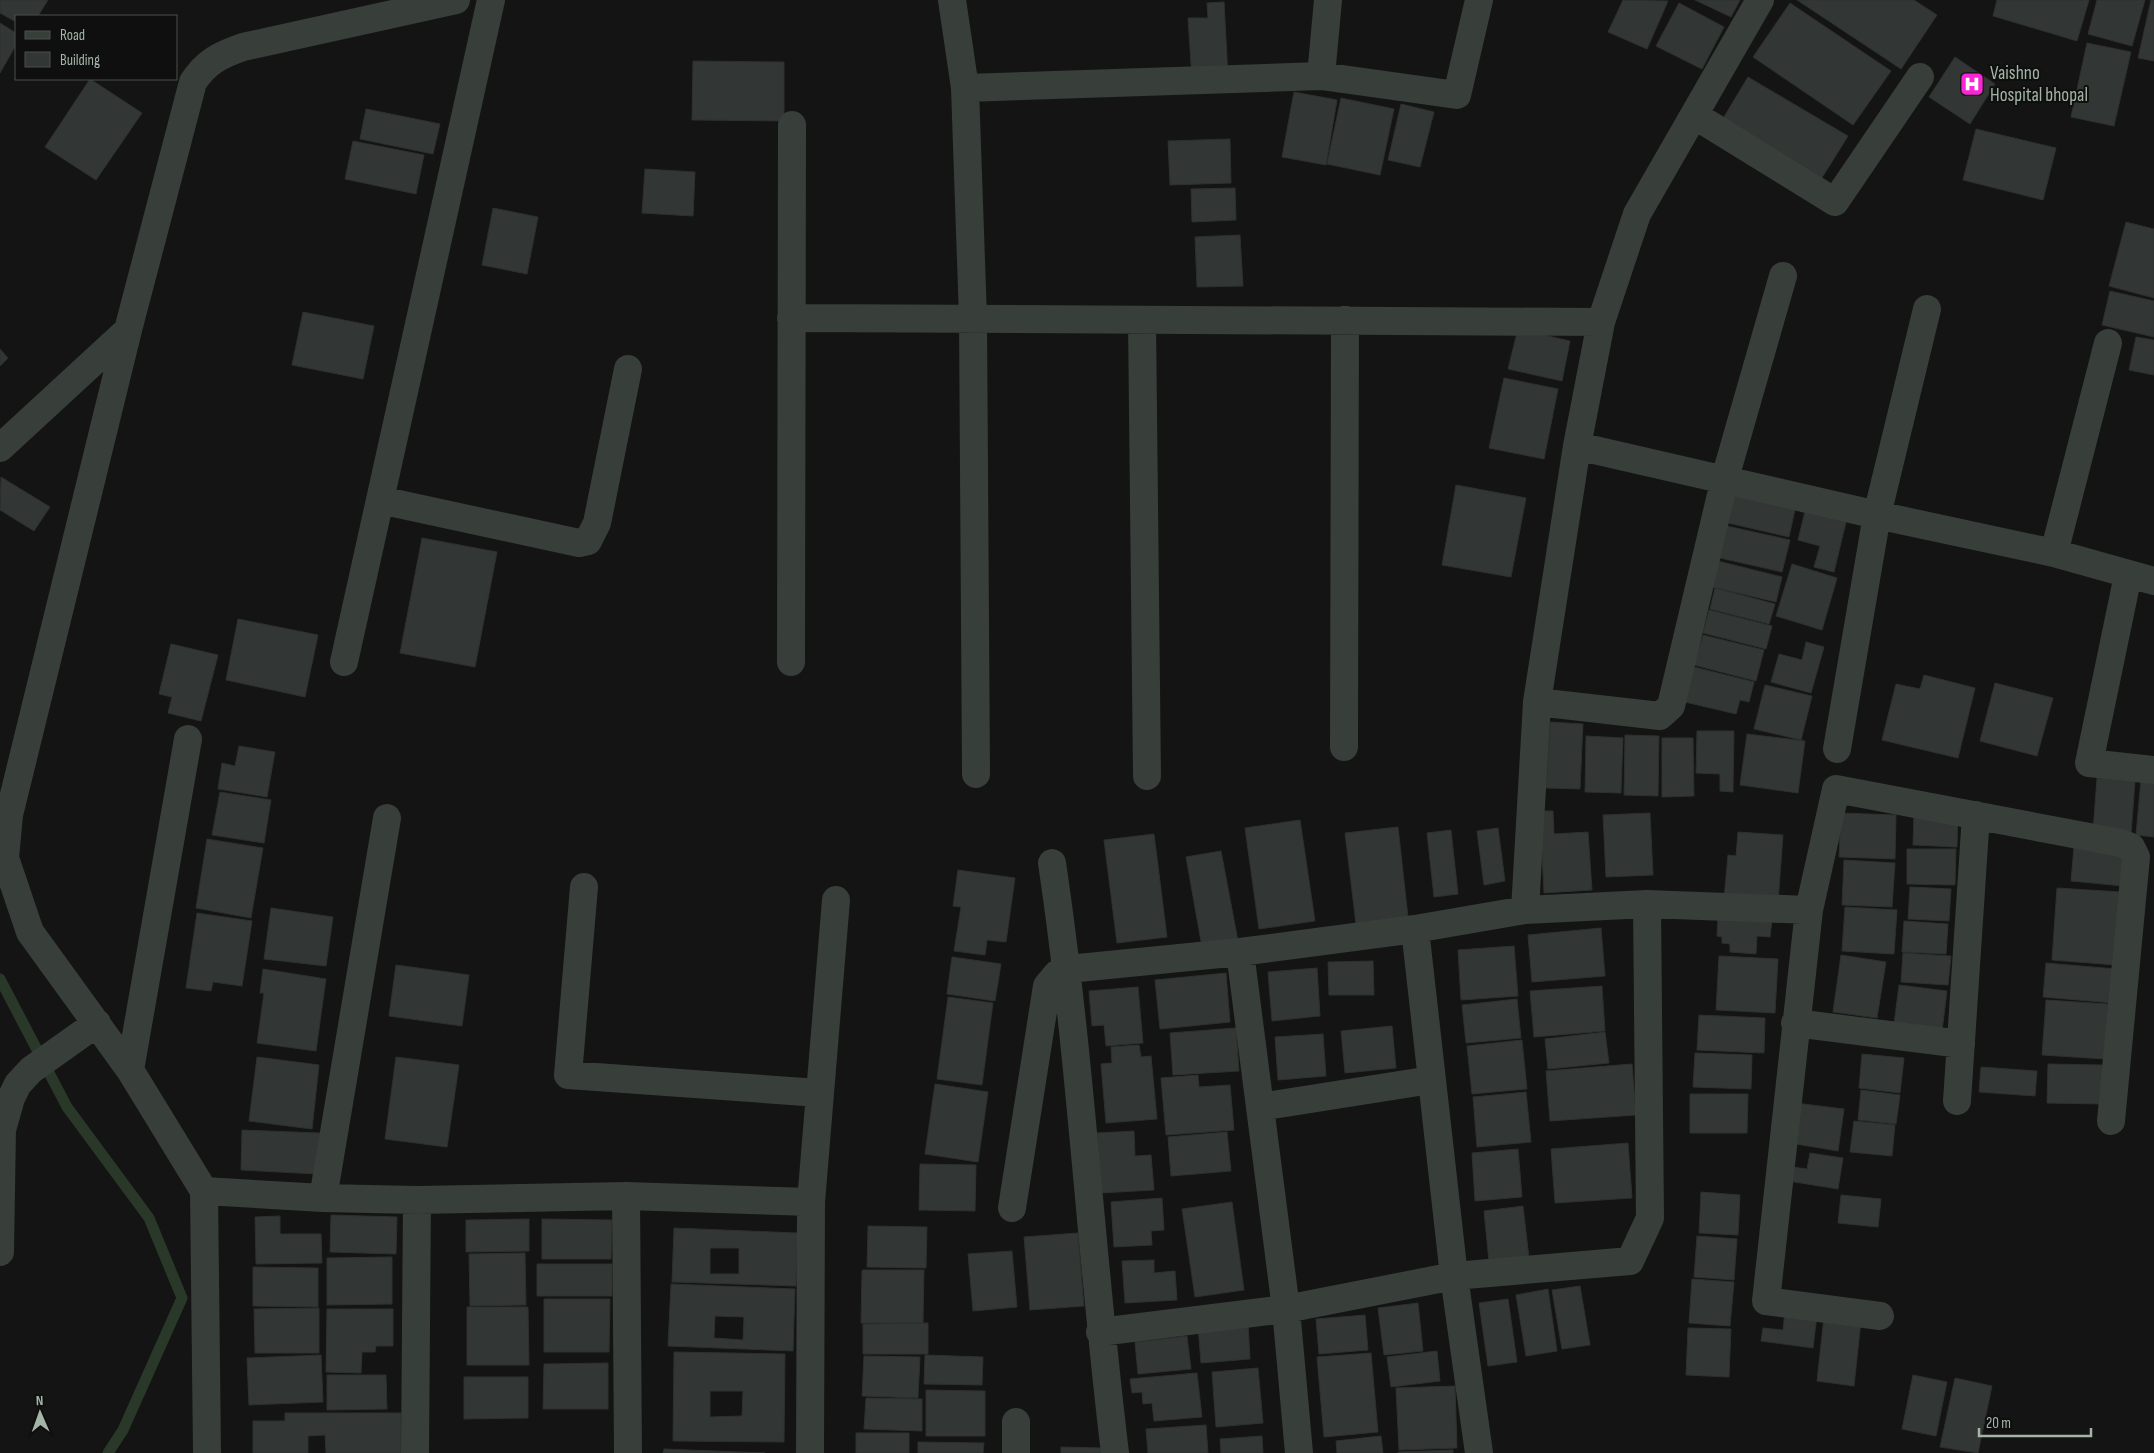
<svg xmlns="http://www.w3.org/2000/svg" width="2154" height="1453" viewBox="0 0 2154 1453" font-family="'Sofia Sans Condensed',sans-serif">
  <rect width="100%" height="100%" fill="#131413"/>
  <g fill="none" stroke-linecap="round" stroke-linejoin="round">
    <path stroke="#293828" stroke-width="11" d="M0 979 67 1107 149 1218 182 1298 123 1430 108 1453"/>
  </g>
  <path fill="#323634" stroke="#2c302e" fill-rule="evenodd" d="M0 0H48L38 16H16V22L0 13Z
    M1623 0 1668 1 1647 49 1608 32Z
    M1695 0H1740L1731 17Z
    M1797 0H1914L1937 15 1901 69Z
    M1997 0H2089L2077 41 1993 16Z
    M2097 0H2145L2132 46 2088 34Z
    M2151 0H2154V61L2138 58Z
    M1224 2 1228 77 1192 79 1188 18H1208L1207 3Z
    M1679 3 1724 27 1702 69 1656 46Z
    M1790 3 1891 71 1853 125 1753 57Z
    M0 23 16 33V45L0 73Z
    M2087 43 2131 52 2114 126 2071 117Z
    M1955 57 1995 84 1970 124 1929 97Z
    M693 61 784 62V121L692 120Z
    M1748 77 1848 136 1820 181 1721 122Z
    M90 79 142 113 96 180 45 147Z
    M1294 92 1337 100 1326 165 1282 157Z
    M1341 98 1394 109 1380 175 1327 164Z
    M1401 104 1434 112 1420 167 1388 160Z
    M366 109 440 124 433 154 360 139Z
    M1976 129 2056 148 2043 200 1963 180Z
    M1230 139 1231 183 1170 185 1168 141Z
    M353 141 424 155 416 194 345 179Z
    M645 169 695 172 693 216 642 213Z
    M1235 188 1236 220 1192 222 1191 189Z
    M493 208 538 217 527 274 482 265Z
    M2126 222 2154 229V298L2109 286Z
    M1240 235 1243 286 1197 287 1195 237Z
    M2110 291 2154 301V337L2102 325Z
    M303 312 374 326 363 379 292 365Z
    M1518 329 1570 341 1562 381 1508 369Z
    M2136 337 2154 340V375L2129 370Z
    M0 349 8 358 0 366Z
    M1504 378 1558 389 1544 459 1489 448Z
    M1 477 50 507 34 531 0 510Z
    M1456 485 1526 498 1511 577 1442 565Z
    M1735 491 1796 505 1789 537 1728 523Z
    M1806 507 1847 518 1834 572 1814 567 1820 546 1798 540Z
    M1727 526 1790 540 1782 572 1720 558Z
    M422 538 497 552 475 667 400 653Z
    M1718 561 1782 577 1776 602 1712 587Z
    M1792 564 1837 578 1822 630 1776 616Z
    M1715 588 1775 604 1769 624 1710 609Z
    M1709 610 1772 626 1766 649 1703 633Z
    M238 619 318 635 305 697 226 680Z
    M1703 635 1764 650 1756 681 1694 665Z
    M1806 642 1824 647 1811 693 1771 682 1779 654 1802 660Z
    M171 644 218 655 201 721 168 713 172 697 159 694Z
    M1694 667 1754 682 1749 702 1740 700 1736 714 1685 702Z
    M1924 675 1975 688 1958 758 1882 740 1896 684 1920 689Z
    M1995 683 2053 698 2037 756 1980 741Z
    M1765 685 1812 696 1801 740 1754 729Z
    M1550 722 1583 724 1580 789 1546 788Z
    M1697 731H1734L1733 792 1720 791V774L1696 773Z
    M1747 734 1805 741 1798 793 1740 785Z
    M1625 735 1659 736 1658 796 1624 795Z
    M1586 736 1623 738 1621 793 1585 792Z
    M1662 738H1693L1694 796 1662 797Z
    M239 746 275 752 267 797 218 789 222 763 235 766Z
    M2097 778 2135 781 2131 834 2093 831Z
    M2141 780 2154 782V837L2136 835Z
    M220 792 271 800 264 843 212 835Z
    M1540 811H1553L1554 834 1588 832 1592 890 1544 893Z
    M1650 813 1653 875 1606 877 1603 815Z
    M1841 813 1896 815 1895 859 1839 857Z
    M1914 813 1958 815 1957 847 1913 845Z
    M1300 820 1315 921 1259 929 1245 828Z
    M1398 827 1408 917 1356 924 1345 833Z
    M1498 828 1505 881 1484 885 1477 831Z
    M1451 830 1458 894 1434 897 1427 833Z
    M1738 832 1783 835 1778 903 1724 899 1728 855 1736 856Z
    M1154 834 1167 937 1117 943 1104 840Z
    M207 839 263 848 251 918 196 908Z
    M2074 847 2126 852 2123 886 2071 881Z
    M1907 849H1956L1955 885 1907 884Z
    M1221 851 1238 941 1202 947 1186 857Z
    M1844 860 1895 863 1892 907 1842 905Z
    M958 870 1015 878 1006 942 987 940 985 955 954 951 961 907 953 906Z
    M1910 887 1951 889 1949 921 1908 919Z
    M2057 888 2121 892 2115 965 2052 960Z
    M1845 907 1897 910 1894 954 1842 951Z
    M271 908 333 917 326 966 264 959Z
    M197 913 252 921 242 986 213 982 211 991 186 988Z
    M1718 917 1772 920 1770 937 1757 936 1756 954 1730 952V944L1722 943V937L1717 936Z
    M1904 921 1948 924 1946 954 1902 952Z
    M1601 928 1605 976 1532 982 1528 935Z
    M1514 946 1518 996 1461 1000 1458 950Z
    M1903 953 1951 956 1948 985 1901 982Z
    M1841 955 1886 962 1877 1018 1833 1012Z
    M1719 956 1778 959 1775 1013 1716 1010Z
    M952 957 1001 964 995 1001 947 994Z
    M1373 961 1374 995H1329L1328 962Z
    M2046 963 2116 969 2113 1003 2043 997Z
    M396 965 469 975 462 1026 389 1016Z
    M1317 968 1320 1016 1272 1021 1268 972Z
    M263 969 326 979 316 1051 257 1043 264 993H260Z
    M1226 973 1230 1022 1160 1029 1155 980Z
    M1899 985 1947 991 1941 1039 1893 1032Z
    M1602 986 1605 1031 1534 1037 1530 991Z
    M1138 987 1143 1043 1106 1046 1104 1025 1092 1026 1089 991Z
    M948 997 993 1003 982 1085 937 1079Z
    M1517 999 1521 1038 1466 1043 1462 1005Z
    M2046 1000 2108 1004 2105 1059 2042 1055Z
    M1699 1015 1765 1018 1764 1053 1697 1050Z
    M1392 1026 1396 1068 1345 1073 1341 1031Z
    M1236 1028 1239 1071 1173 1075 1170 1033Z
    M1605 1032 1609 1063 1548 1069 1545 1039Z
    M1323 1034 1326 1076 1278 1080 1275 1037Z
    M1522 1040 1527 1089 1472 1094 1467 1046Z
    M1139 1045 1141 1057 1151 1056 1157 1119 1106 1123 1101 1064 1112 1063 1111 1047Z
    M1695 1053 1752 1055 1751 1089 1693 1087Z
    M1862 1054 1904 1058 1900 1093 1859 1088Z
    M257 1057 319 1065 312 1129 249 1121Z
    M396 1057 459 1065 447 1147 385 1139Z
    M1632 1064 1636 1115 1550 1121 1546 1071Z
    M2048 1064 2103 1065 2102 1104 2047 1103Z
    M1981 1067 2037 1071 2035 1096 1979 1092Z
    M1198 1075 1199 1087 1230 1085 1234 1130 1166 1135 1161 1078Z
    M935 1084 988 1092 978 1162 925 1154Z
    M1861 1090 1900 1095 1896 1124 1858 1120Z
    M1526 1092 1531 1142 1477 1147 1473 1097Z
    M1690 1094H1748L1747 1133H1690Z
    M1795 1103 1844 1109 1838 1151 1790 1143Z
    M1854 1121 1895 1125 1892 1156 1850 1152Z
    M242 1130 320 1133 317 1174 241 1170Z
    M1134 1131 1135 1156 1151 1155 1154 1190 1100 1193 1097 1133Z
    M1227 1132 1231 1171 1171 1176 1168 1137Z
    M1628 1143 1632 1198 1555 1203 1551 1149Z
    M1518 1149 1522 1197 1475 1201 1472 1153Z
    M1810 1153 1843 1158 1838 1189 1782 1180 1785 1166 1807 1169Z
    M920 1164 976 1165 975 1211 919 1210Z
    M1701 1192 1740 1195 1738 1235 1699 1233Z
    M1841 1195 1881 1199 1878 1227 1838 1223Z
    M1162 1198 1164 1230 1151 1231 1152 1245 1114 1247 1111 1202Z
    M1232 1202 1244 1290 1195 1297 1182 1209Z
    M1523 1206 1529 1258 1489 1262 1484 1211Z
    M331 1215 397 1217 396 1254 330 1252Z
    M280 1216V1234H321L322 1263 256 1264 255 1217Z
    M529 1219V1251L466 1252V1220Z
    M542 1219 612 1220 611 1259H542Z
    M868 1226 927 1227 926 1268 867 1267Z
    M674 1228 798 1233 796 1286 672 1282ZM710 1248H739V1274H710Z
    M1078 1233 1084 1306 1030 1310 1024 1237Z
    M1697 1236 1737 1239 1734 1280 1694 1277Z
    M1012 1251 1017 1307 973 1311 968 1254Z
    M525 1253 526 1305 470 1306 469 1254Z
    M392 1257V1304L327 1305V1258Z
    M1154 1260V1273L1175 1271 1177 1300 1125 1303 1122 1261Z
    M537 1264H612V1296H537Z
    M253 1267 318 1268V1307L253 1306Z
    M862 1270H924L923 1323H861Z
    M1692 1279 1734 1282 1730 1326 1689 1323Z
    M671 1284 795 1289 793 1351 668 1346ZM715 1316 744 1317 743 1340 714 1338Z
    M1580 1286 1590 1345 1562 1349 1552 1290Z
    M1548 1289 1557 1351 1526 1356 1516 1295Z
    M544 1299H610L609 1352H544Z
    M1508 1299 1517 1362 1488 1366 1479 1303Z
    M1418 1303 1423 1351 1384 1355 1378 1308Z
    M467 1307H528L529 1365H467Z
    M319 1308V1353H255L254 1309Z
    M327 1309H393V1346H376L375 1352H362L361 1373 326 1372Z
    M1785 1311 1817 1315 1813 1348 1761 1341 1763 1328 1783 1330Z
    M1365 1315 1368 1350 1319 1354 1316 1319Z
    M1824 1317 1861 1321 1854 1386 1817 1381Z
    M1248 1322 1250 1359 1201 1363 1198 1325Z
    M928 1323V1354H863V1324Z
    M1688 1328 1731 1329 1729 1377 1686 1375Z
    M1187 1336 1191 1369 1138 1374 1135 1342Z
    M1437 1351 1440 1381 1391 1387 1387 1357Z
    M674 1352 785 1354 784 1442 673 1441ZM710 1391H743L742 1416 710 1417Z
    M1371 1353 1378 1432 1324 1437 1317 1357Z
    M321 1355 323 1402 249 1405 247 1358Z
    M925 1355 983 1357 982 1385 924 1384Z
    M864 1356 920 1357 918 1398 862 1396Z
    M608 1363V1409H543L544 1364Z
    M1258 1368 1263 1423 1216 1427 1212 1372Z
    M1197 1373 1202 1417 1154 1421 1152 1403 1143 1404 1142 1392 1132 1393 1130 1379Z
    M327 1375H386L387 1409 327 1410Z
    M1913 1375 1947 1382 1936 1436 1902 1429Z
    M464 1377H528V1418L464 1419Z
    M1955 1378 1992 1386 1978 1453 1940 1447Z
    M1455 1386 1457 1448 1399 1450 1396 1388Z
    M926 1390 985 1391V1436H926Z
    M866 1398 922 1399V1431L864 1429Z
    M285 1413H401V1453H326L325 1435 308 1436V1453H253V1421H285Z
    M1206 1425 1208 1453H1148L1146 1429Z
    M856 1433H909V1453H856Z
    M1262 1436 1263 1453H1221L1220 1439Z
    M1381 1436 1383 1453H1337L1336 1441Z
    M918 1442 984 1443 983 1453H918Z
    M1061 1447 1101 1448V1453H1061Z
    M664 1449 765 1453H663Z
    M1453 1450V1453H1398V1452Z"/>
  <g fill="none" stroke-linecap="round" stroke-linejoin="round">
    <path stroke="#383e3a" stroke-width="28" d="M952 0 965 88 973 318 976 774
      M1321 76 1328 0
      M965 88 1321 76 1457 95 1479 0
      M1694 115 1835 202 1920 77
      M791 318 1601 322
      M1142 320 1147 776
      M1577 446 1877 515 2054 553 2154 581
      M0 448 128 330
      M380 500 579 543 588 541 597 523 628 369
      M2054 553 2108 343
      M2128 575 2089 763 2154 770
      M344 662 491 0
      M791 662 792 125
      M1537 702 1660 716 1671 706 1725 478 1783 276
      M1344 747 1345 320
      M1837 749 1877 515 1927 309
      M1052 863C1081 1058 1091 1257 1115 1453
      M584 887 568 1075 819 1093
      M1525 910 1537 702 1577 446 1601 322 1637 214 1760 0
      M1415 929 1454 1276 1479 1453
      M1240 952 1286 1309 1299 1453
      M1795 1023 1961 1044
      M130 1070 188 739
      M1957 1101 1976 815
      M1260 1107 1431 1080
      M204 1191 323 1198 417 1200 626 1196 811 1202
      M626 1196 628 1453
      M323 1198 387 818
      M1012 1208 1047 986 1057 974 1068 969 1240 952 1415 929 1525 910 1647 904 1809 910
      M0 1252 2 1130 11 1098 18 1084 31 1070 97 1023
      M1880 1316 1766 1301 1809 910 1836 789 2121 843 2131 847 2136 857 2135 868 2111 1121
      M1100 1332 1286 1309 1454 1276 1630 1261 1650 1218 1647 904
      M207 1453 204 1191 130 1070 30 932 5 858 9 815 128 330 193 82C206 62 220 55 243 47L456 0
      M415 1453 417 1200
      M810 1453 811 1202 836 900
      M1016 1453V1422"/>
  </g>
  <defs>
    <g id="hospital-square" transform="scale(1.25)"><rect x="-9" y="-9" width="18" height="18" rx="4" fill="#f827d6" stroke="#0e0f0e"/><path d="M-5-5h3v3.5h4V-5h3V5h-3V1.5h-4V5h-3Z" fill="#fff"/></g>
  </defs>
  <g fill-rule="evenodd">
    <use href="#hospital-square" x="1972" y="84"/>
  </g>
  <g text-anchor="middle" dominant-baseline="central" stroke-width="4" stroke-linejoin="round" paint-order="stroke">
    <g font-size="19" fill="#a4b5a7" stroke="#0e0f0e" text-anchor="start">
      <text x="1990" y="73">Vaishno<tspan x="1990" dy="22">Hospital bhopal</tspan></text>
    </g>
  </g>
  <rect x="15" y="15" width="162" height="65" fill="#0e0f0e" stroke="#4a514b"/>
  <rect x="25" y="31" width="25" height="8" fill="#383e3a" stroke="#4a514b"/>
  <text x="60" y="40" font-size="15" fill="#a4b5a7">Road</text>
  <rect x="25" y="52" width="25" height="15" fill="#323634" stroke="#4a514b"/>
  <text x="60" y="65" font-size="15" fill="#a4b5a7">Building</text>
  <g transform="translate(40 1413) rotate(358)" stroke="#0e0f0e" stroke-width="4" paint-order="stroke">
  <path d="M0-4L9 19L0 12L-9 19Z" fill="#a4b5a7"/>
  <text y="-8" font-size="14" font-weight="bold" text-anchor="middle" fill="#a4b5a7">N</text>
  </g>
  <path d="M1979 1428v8h112v-8" fill="none" stroke="#a4b5a7" stroke-width="2.5"/>
  <text x="1986" y="1428" font-size="15" fill="#a4b5a7" stroke="#0e0f0e" stroke-width="4" paint-order="stroke">20 m</text>
</svg>
